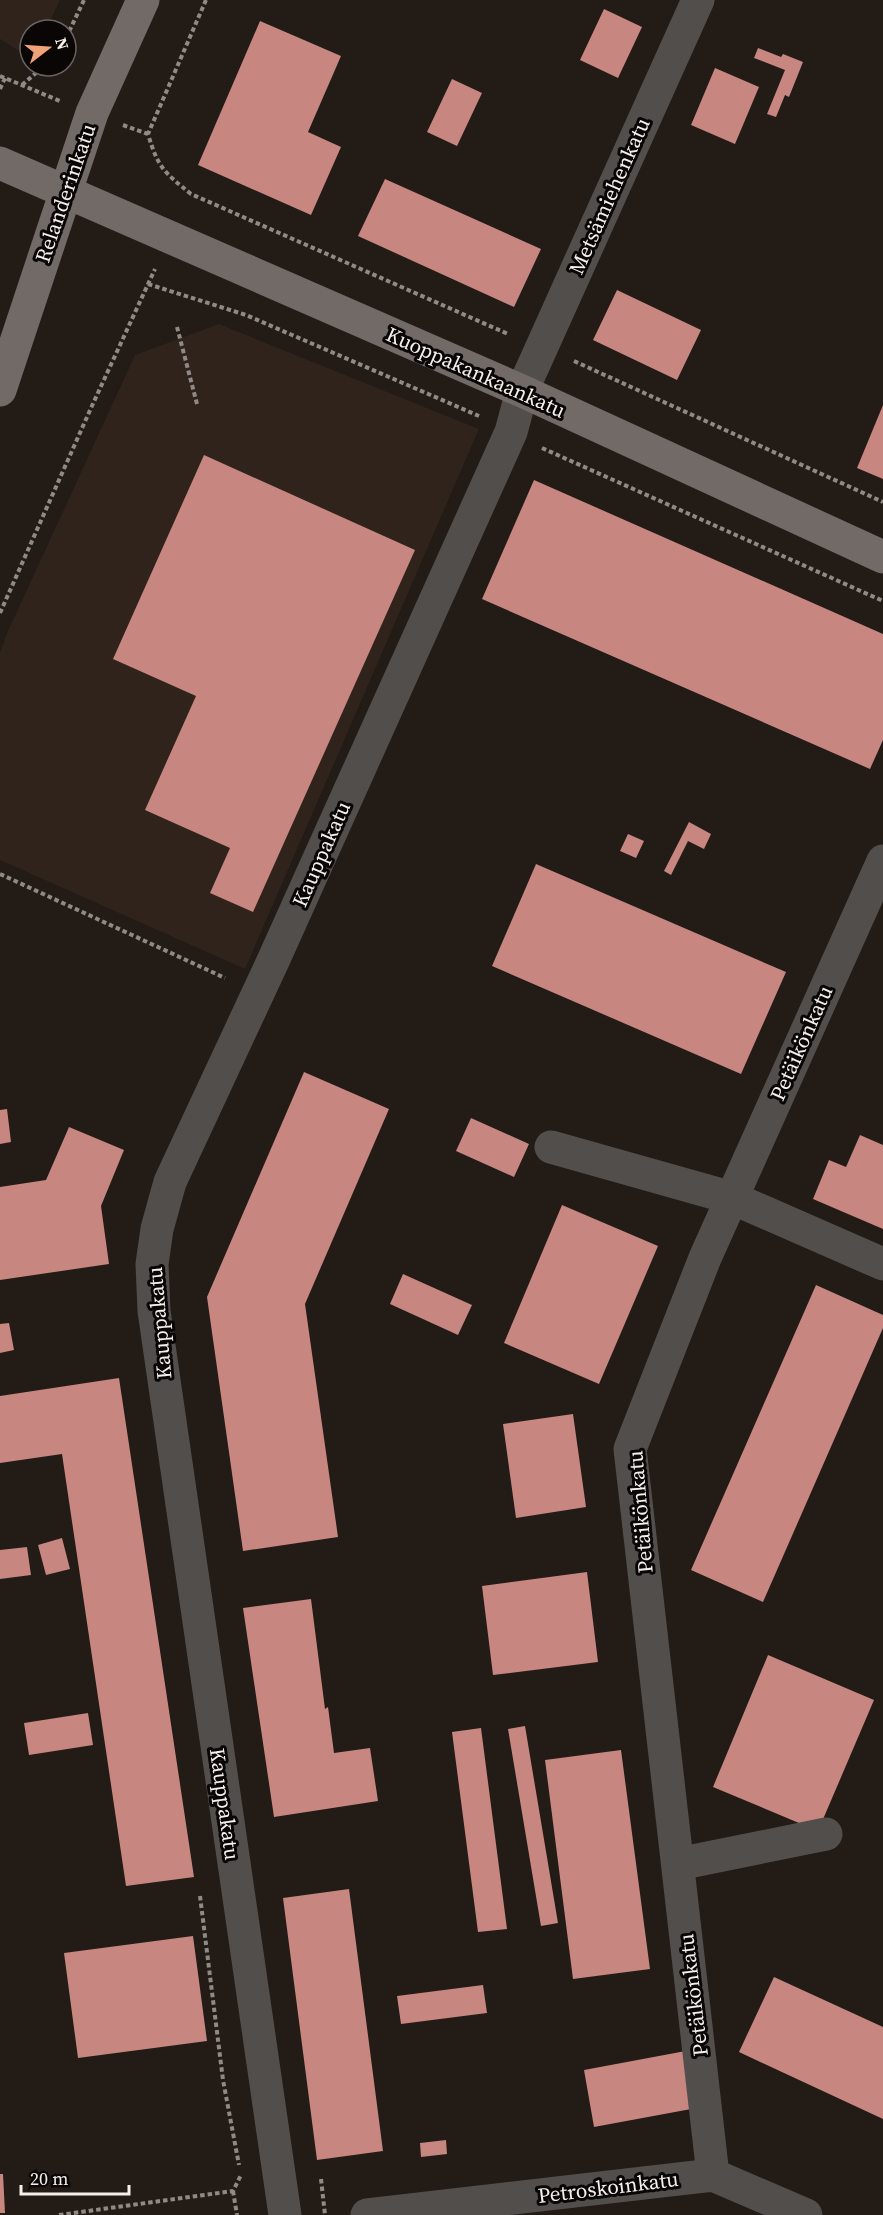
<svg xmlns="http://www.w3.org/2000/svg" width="883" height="2215" viewBox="0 0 883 2215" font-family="'Source Serif 4',serif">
  <rect width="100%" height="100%" fill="#221b16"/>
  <path fill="#30231b" d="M0 0H60L46 30H30V46L19 51 0 39Z
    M219 324 479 429 245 969 0 860V652L8 631 135 355Z"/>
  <path fill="#c78680" d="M604 9 642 27 618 78 580 60Z
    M260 21 341 56 308 132 341 147 311 215 198 165Z
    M758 48 781 57 783 54 803 62 789 97 785 95 776 117 767 114 785 70 754 58Z
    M715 68 759 87 735 144 691 125Z
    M452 79 482 93 457 146 427 132Z
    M385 179 541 249 514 307 358 236Z
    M617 290 701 330 677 380 593 340Z
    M883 405V479L857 468Z
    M204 455 415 550 253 912 210 893 230 848 145 810 196 696 113 659Z
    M534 480 883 634V740L870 769 482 599Z
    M689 822 711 834 704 849 688 841 671 875 664 871Z
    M628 834 644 841 636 858 620 851Z
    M536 864 786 972 741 1074 492 966Z
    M304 1072 389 1109 305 1304 338 1537 243 1551 207 1297Z
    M7 1109 11 1142 0 1144V1110Z
    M471 1118 529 1144 514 1177 456 1151Z
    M69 1127 124 1150 101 1206 109 1264 0 1280V1187L46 1180Z
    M860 1135 883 1145V1229L813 1199 829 1160 846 1167Z
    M562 1205 658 1246 599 1384 504 1343Z
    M403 1274 472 1305 458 1335 390 1304Z
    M816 1285 883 1315V1328L763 1602 691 1570Z
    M9 1323 14 1350 0 1353V1324Z
    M119 1378 194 1877 126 1886 62 1454 0 1463V1396Z
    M573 1414 586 1507 516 1518 503 1424Z
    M62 1538 70 1569 46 1575 38 1545Z
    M27 1547 31 1575 0 1579V1550Z
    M587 1572 598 1662 493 1675 482 1586Z
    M311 1599 325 1709 328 1707 334 1753 370 1748 378 1801 274 1817 243 1608Z
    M768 1655 874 1700 818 1831 713 1787Z
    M88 1713 93 1745 29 1755 24 1723Z
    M525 1726 558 1923 541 1926 508 1729Z
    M481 1728 507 1929 478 1932 452 1732Z
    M621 1750 650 1969 573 1979 545 1760Z
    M349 1889 383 2151 317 2160 283 1898Z
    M193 1936 207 2041 78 2058 64 1953Z
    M774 1977 883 2027V2119L739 2052Z
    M483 1985 487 2013 401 2024 397 1996Z
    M691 2050 702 2107 594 2127 584 2070Z
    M446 2140 447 2154 421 2157 420 2143Z
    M0 2174H3L5 2213H0Z"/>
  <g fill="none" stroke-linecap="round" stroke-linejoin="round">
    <path stroke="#908a86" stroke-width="4" stroke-dasharray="4.5 3" stroke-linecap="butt" d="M206 0 148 134C158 168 164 172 191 194L508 334
      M66 38 84 0
      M0 76 60 101
      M22 85 44 66
      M0 89 5 78
      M123 125 148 134
      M148 284 246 315 479 416
      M177 327 197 404
      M574 361 883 502
      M542 448 883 601
      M0 613 91 408 155 269
      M0 874 225 978
      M200 1896 223 2080 239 2165
      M321 2179 325 2215
      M233 2191 237 2215
      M59 2215 233 2191 241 2175"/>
    <path stroke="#524e4c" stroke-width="33" d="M551 1147 732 1198 883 1264
      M678 1864 826 1834
      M713 2175 630 1449 705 1258 883 861
      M285 2215 154 1311 152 1264 157 1229 170 1182 273 961 511 432 522 391 698 0
      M367 2215 713 2175 806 2215"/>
    <path stroke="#716a67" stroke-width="33" d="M0 163 522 391 883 557
      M0 390 92 113 143 0"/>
  </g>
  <g text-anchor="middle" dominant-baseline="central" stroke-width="6" stroke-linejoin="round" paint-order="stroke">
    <g font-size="21" fill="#f5efec" stroke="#090605">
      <text transform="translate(65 193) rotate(-71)">Relanderinkatu</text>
      <text transform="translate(609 196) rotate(-66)">Metsämiehenkatu</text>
      <text transform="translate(476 372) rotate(24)">Kuoppakankaankatu</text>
      <text transform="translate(321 854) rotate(-66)">Kauppakatu</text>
      <text transform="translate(801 1043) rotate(-66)">Petäikönkatu</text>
      <text transform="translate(159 1323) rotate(-95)">Kauppakatu</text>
      <text transform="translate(640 1512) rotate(-95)">Petäikönkatu</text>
      <text transform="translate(225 1804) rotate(82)">Kauppakatu</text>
      <text transform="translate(693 1995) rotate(-97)">Petäikönkatu</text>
      <text transform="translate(608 2187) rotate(-7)">Petroskoinkatu</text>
    </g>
  </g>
  <g transform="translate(48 48) rotate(73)"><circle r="28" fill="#090605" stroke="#676361" stroke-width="1.5"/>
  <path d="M0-4.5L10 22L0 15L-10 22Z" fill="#f0a278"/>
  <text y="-9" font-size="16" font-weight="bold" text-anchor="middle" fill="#f5efec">N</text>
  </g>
  <path d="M21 2185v9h108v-9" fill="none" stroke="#f5efec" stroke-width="3"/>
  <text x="30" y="2185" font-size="18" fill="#f5efec" stroke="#090605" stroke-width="4.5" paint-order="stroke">20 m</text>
</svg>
